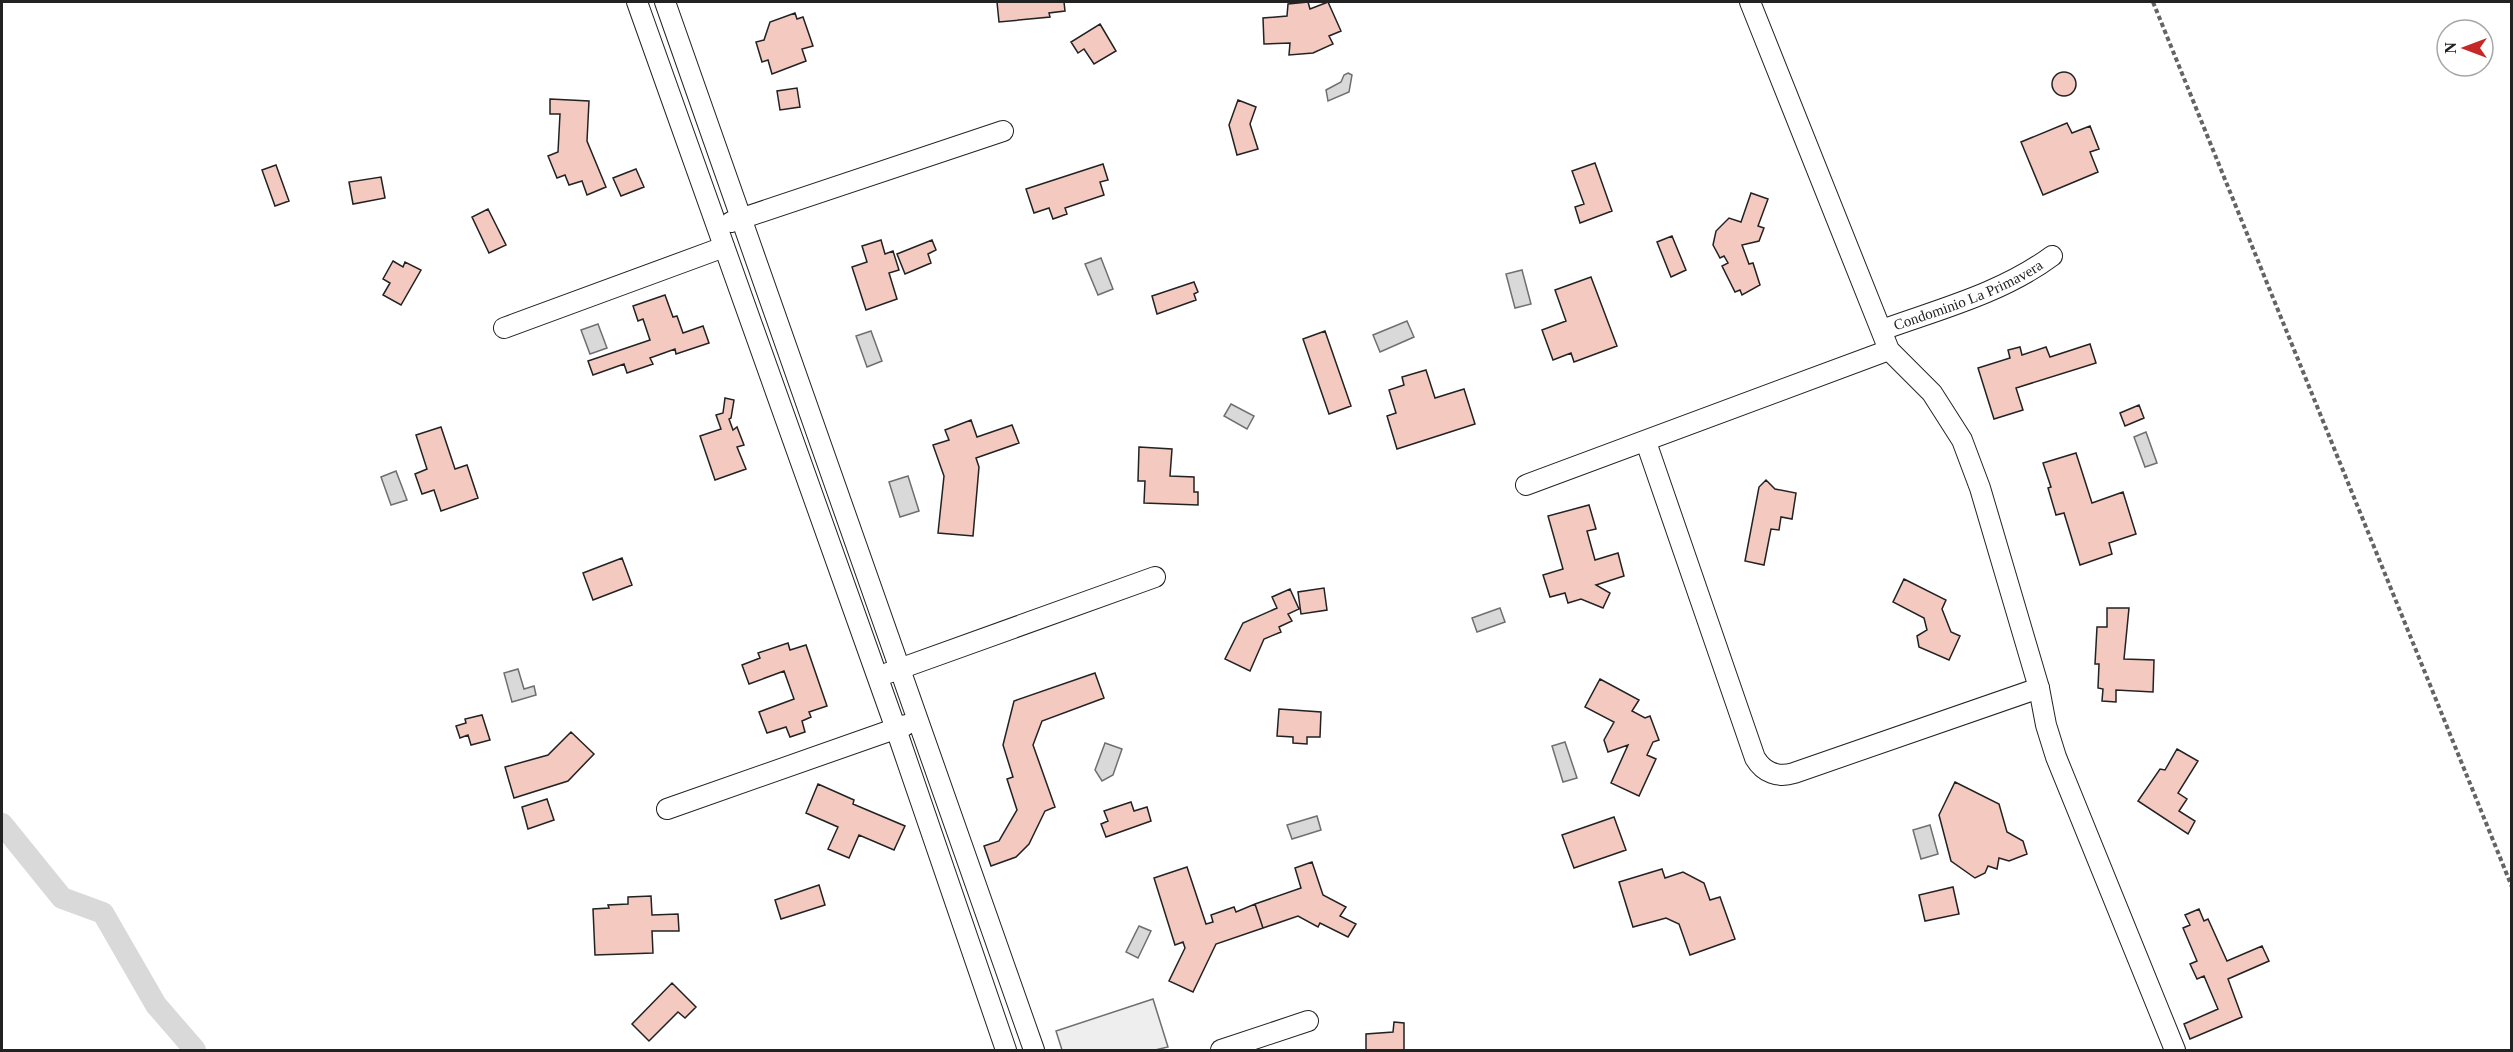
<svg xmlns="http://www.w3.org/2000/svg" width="2513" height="1052" viewBox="0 0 2513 1052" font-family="'Times New Roman',serif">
  <rect width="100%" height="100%" fill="#fff"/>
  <path fill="#eee" stroke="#6f6f6f" stroke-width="1.5" d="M1153 999 1168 1047 1155 1050H1062L1056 1031Z"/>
  <path fill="#d9d9d9" stroke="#6f6f6f" stroke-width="1.5" d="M1348 73 1352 75 1349 92 1328 101 1326 90 1341 82 1344 75Z
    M1101 258 1113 289 1098 295 1085 264Z
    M1522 270 1531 304 1515 308 1506 274Z
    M1407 321 1414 337 1380 352 1373 335Z
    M598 324 607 348 590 354 581 330Z
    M871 331 882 361 867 367 856 336Z
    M1231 404 1254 416 1247 429 1224 416Z
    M2146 432 2157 463 2145 467 2134 437Z
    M396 471 407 500 391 505 381 477Z
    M908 476 919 511 900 517 889 482Z
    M1500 608 1505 622 1477 632 1472 618Z
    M518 669 524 689 534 686 536 695 512 702 504 673Z
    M1565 742 1577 778 1563 782 1552 746Z
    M1105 743 1122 749 1113 775 1102 781 1095 770Z
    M1317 816 1321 830 1292 839 1287 825Z
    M1930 825 1938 854 1921 859 1913 830Z
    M1139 926 1151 931 1138 958 1126 952Z"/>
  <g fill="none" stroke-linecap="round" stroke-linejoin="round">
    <path stroke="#d9d9d9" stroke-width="22" d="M2 824 62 898 103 913 156 1005 195 1050"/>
  </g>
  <path fill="#f3c9c0" stroke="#222" stroke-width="1.5" d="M997 2H1073H1064L1065 11 1049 13 1050 17 999 22Z
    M1308 2 1310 9 1328 2 1341 31 1329 36 1333 44 1313 53 1289 55 1290 43 1264 44 1263 18 1287 16 1288 4Z
    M795 13 797 19 803 17 813 46 802 49 806 61 772 74 768 60 762 62 756 42 764 40 770 22Z
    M1100 24 1116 51 1094 64 1084 49 1078 53 1071 42Z
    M2052 84a12 12 0 1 1 24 0a12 12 0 1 1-24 0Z
    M797 88 800 107 780 110 777 91Z
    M550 99 589 101 587 141 606 187 587 195 582 181 569 185 565 175 557 178 548 156 558 152 560 114H550Z
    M1238 100 1256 107 1250 124 1258 149 1237 155 1229 125Z
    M2067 123 2072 133 2090 126 2099 149 2090 152 2098 172 2043 195 2021 142Z
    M1595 163 1612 211 1580 223 1575 207 1584 204 1572 171Z
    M1103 164 1108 180 1100 182 1104 195 1065 208 1067 214 1053 219 1049 208 1034 213 1026 189Z
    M276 165 289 201 275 206 262 170Z
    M636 169 644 187 621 196 613 178Z
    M381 177 385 198 353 204 349 182Z
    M1751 193 1768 199 1758 226 1764 228 1759 241 1742 245 1749 264 1753 263 1760 285 1742 295 1740 290 1735 292 1722 266 1728 263 1724 256 1720 258 1713 245 1716 231 1729 218 1741 222Z
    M488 209 506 245 489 253 472 217Z
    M1672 236 1686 270 1671 277 1657 242Z
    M881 240 885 254 893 251 899 270 889 273 897 299 866 310 852 267 867 262 862 246Z
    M932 240 936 250 928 254 931 263 905 274 897 254Z
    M393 261 403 267 405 262 421 270 401 305 383 295 390 283 383 279Z
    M1591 277 1617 346 1574 362 1571 353 1553 360 1542 330 1566 321 1555 290Z
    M1194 282 1198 292 1194 294 1196 300 1157 314 1152 296Z
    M665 295 673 317 677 316 683 333 703 326 709 343 676 354 675 349 650 358 653 364 627 373 624 364 593 375 588 361 650 340 643 319 638 321 633 306Z
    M1325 331 1351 406 1329 414 1303 339Z
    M2090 344 2096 363 2016 388 2023 410 1994 419 1978 368 2010 358 2008 350 2020 347 2022 355 2046 347 2050 357Z
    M1426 370 1435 398 1464 389 1475 424 1397 449 1387 416 1396 413 1389 390 1404 385 1402 377Z
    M725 398 734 400 731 418 729 419 733 430 737 427 744 445 737 447 746 469 715 480 700 436 721 429 716 415 723 413Z
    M2139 405 2144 418 2125 426 2120 413Z
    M971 420 977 437 1012 425 1019 443 976 458 979 467 973 536 938 533 944 476 933 445 949 440 945 430Z
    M441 427 455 469 467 465 478 498 441 511 434 490 422 494 415 474 427 469 416 435Z
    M1139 447 1172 449 1170 476 1194 477V492H1198V505L1144 503 1145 481H1138Z
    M2076 453 2092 503 2123 492 2136 534 2109 543 2112 554 2080 565 2064 513 2056 515 2048 488 2051 487 2043 463Z
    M1766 480 1775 489 1796 493 1792 519 1781 517 1779 530 1771 529 1764 565 1745 561 1759 487Z
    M1589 505 1596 529 1587 531 1595 560 1618 553 1624 576 1596 585 1610 593 1603 608 1581 599 1568 603 1565 593 1550 597 1543 575 1563 569 1548 516Z
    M622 558 632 585 593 600 583 573Z
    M1904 579 1946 600 1942 609 1951 632 1960 636 1949 660 1919 647 1917 636 1927 630 1924 618 1893 602Z
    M1324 588 1327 610 1301 614 1298 592Z
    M1290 589 1299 609 1288 614 1292 621 1279 627 1281 632 1264 639 1250 671 1225 659 1243 623 1277 608 1272 597Z
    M2107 608H2129L2124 659 2154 660 2153 692 2116 690V702L2102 701 2103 689 2098 688 2099 664H2095L2097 627H2107Z
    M788 643 790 650 806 645 827 706 809 712 811 717 802 721 805 732 790 737 786 727 767 733 759 712 794 699 784 671 749 684 742 665 760 658 758 653Z
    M1095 673 1104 698 1042 721 1033 745 1055 807 1045 811 1029 844 1016 857 991 866 984 846 999 841 1017 810 1007 779 1013 777 1003 745 1014 701Z
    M1600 679 1639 700 1632 711 1645 718 1650 716 1659 740 1653 742 1647 755 1656 759 1639 796 1611 783 1628 745 1608 752 1604 740 1614 722 1585 707Z
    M1279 709 1321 712 1320 737H1307V744L1293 743V737L1277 736Z
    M482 715 490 740 471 745 468 735 460 738 456 726 466 723 465 719Z
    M571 732 594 754 568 781 514 798 505 767 548 755Z
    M2177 749 2198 761 2178 793 2187 799 2179 811 2195 821 2188 834 2138 801 2160 769 2165 770Z
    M1955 782 1999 804 2007 832 2023 841 2027 854 2009 861 1999 858 1997 869 1988 866 1985 873 1975 878 1951 861 1939 815Z
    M818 784 854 800 853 804 905 826 894 850 859 835 849 858 828 849 838 827 806 813Z
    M547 799 554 820 528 829 522 807Z
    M1131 802 1134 811 1147 807 1151 821 1106 837 1101 824 1108 821 1104 811Z
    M1614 817 1626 850 1574 868 1562 835Z
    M1312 862 1323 895 1346 907 1340 916 1356 924 1348 937 1320 923 1318 927 1298 916 1263 928 1255 904 1301 888 1295 868Z
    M1187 867 1206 924 1213 922 1211 915 1234 907 1236 912 1255 904 1263 928 1216 944 1193 992 1169 981 1185 948 1183 942 1175 945 1154 878Z
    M1662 869 1665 878 1683 872 1704 883 1710 900 1720 897 1735 939 1690 955 1679 924 1666 918 1633 927 1619 882Z
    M819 885 825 905 781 919 775 900Z
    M1953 887 1959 914 1925 921 1919 895Z
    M651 896 652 915 678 914 679 931H652L653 953 595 955 593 909 609 908 608 905 628 904V897Z
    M2199 909 2204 921 2208 919 2227 961 2262 946 2269 961 2228 979 2242 1017 2190 1039 2184 1024 2218 1009 2204 976 2197 979 2190 964 2197 961 2183 928 2190 925 2185 915Z
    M672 983 696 1007 685 1018 678 1012 649 1041 632 1024Z
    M1394 1022 1404 1023V1050H1366V1034L1393 1032Z"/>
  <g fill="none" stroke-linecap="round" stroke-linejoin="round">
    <g stroke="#222" stroke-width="22">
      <g id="minor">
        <path d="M637 2 896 729 1006 1050"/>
        <path d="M665 2 1034 1050"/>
        <path d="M1750 2 1889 350 1932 393 1962 440 1980 488 2039 688 2046 725 2056 757 2175 1050"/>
        <path d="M731 222 1003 131"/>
        <path d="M504 328 724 247"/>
        <path id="s1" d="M1882 330C1940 309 2002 293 2052 256"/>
        <path d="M1646 442 1755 758C1764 773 1778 778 1794 773L2039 688"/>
        <path d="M1526 485 1889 350"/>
        <path d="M888 673 1155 577"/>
        <path d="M667 809 906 725"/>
        <path d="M1221 1050 1308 1021"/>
      </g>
    </g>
    <path stroke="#646464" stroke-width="4" stroke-dasharray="4.5 3" stroke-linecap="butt" d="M2153 2 2512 887"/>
    <use href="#minor" stroke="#fff" stroke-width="20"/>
  </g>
  <g text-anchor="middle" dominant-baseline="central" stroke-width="4.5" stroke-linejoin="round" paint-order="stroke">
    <g font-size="15" fill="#222" stroke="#fff">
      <text stroke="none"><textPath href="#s1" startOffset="93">Condominio La Primavera</textPath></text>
    </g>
  </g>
  <rect width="2513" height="1052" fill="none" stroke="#222222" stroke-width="6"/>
  <g transform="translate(2465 48) rotate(270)"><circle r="28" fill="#ffffff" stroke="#a7a7a7" stroke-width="1.5"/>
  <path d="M0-4.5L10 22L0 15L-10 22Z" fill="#c62828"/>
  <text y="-9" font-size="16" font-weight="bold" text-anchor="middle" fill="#222222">N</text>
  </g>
</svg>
